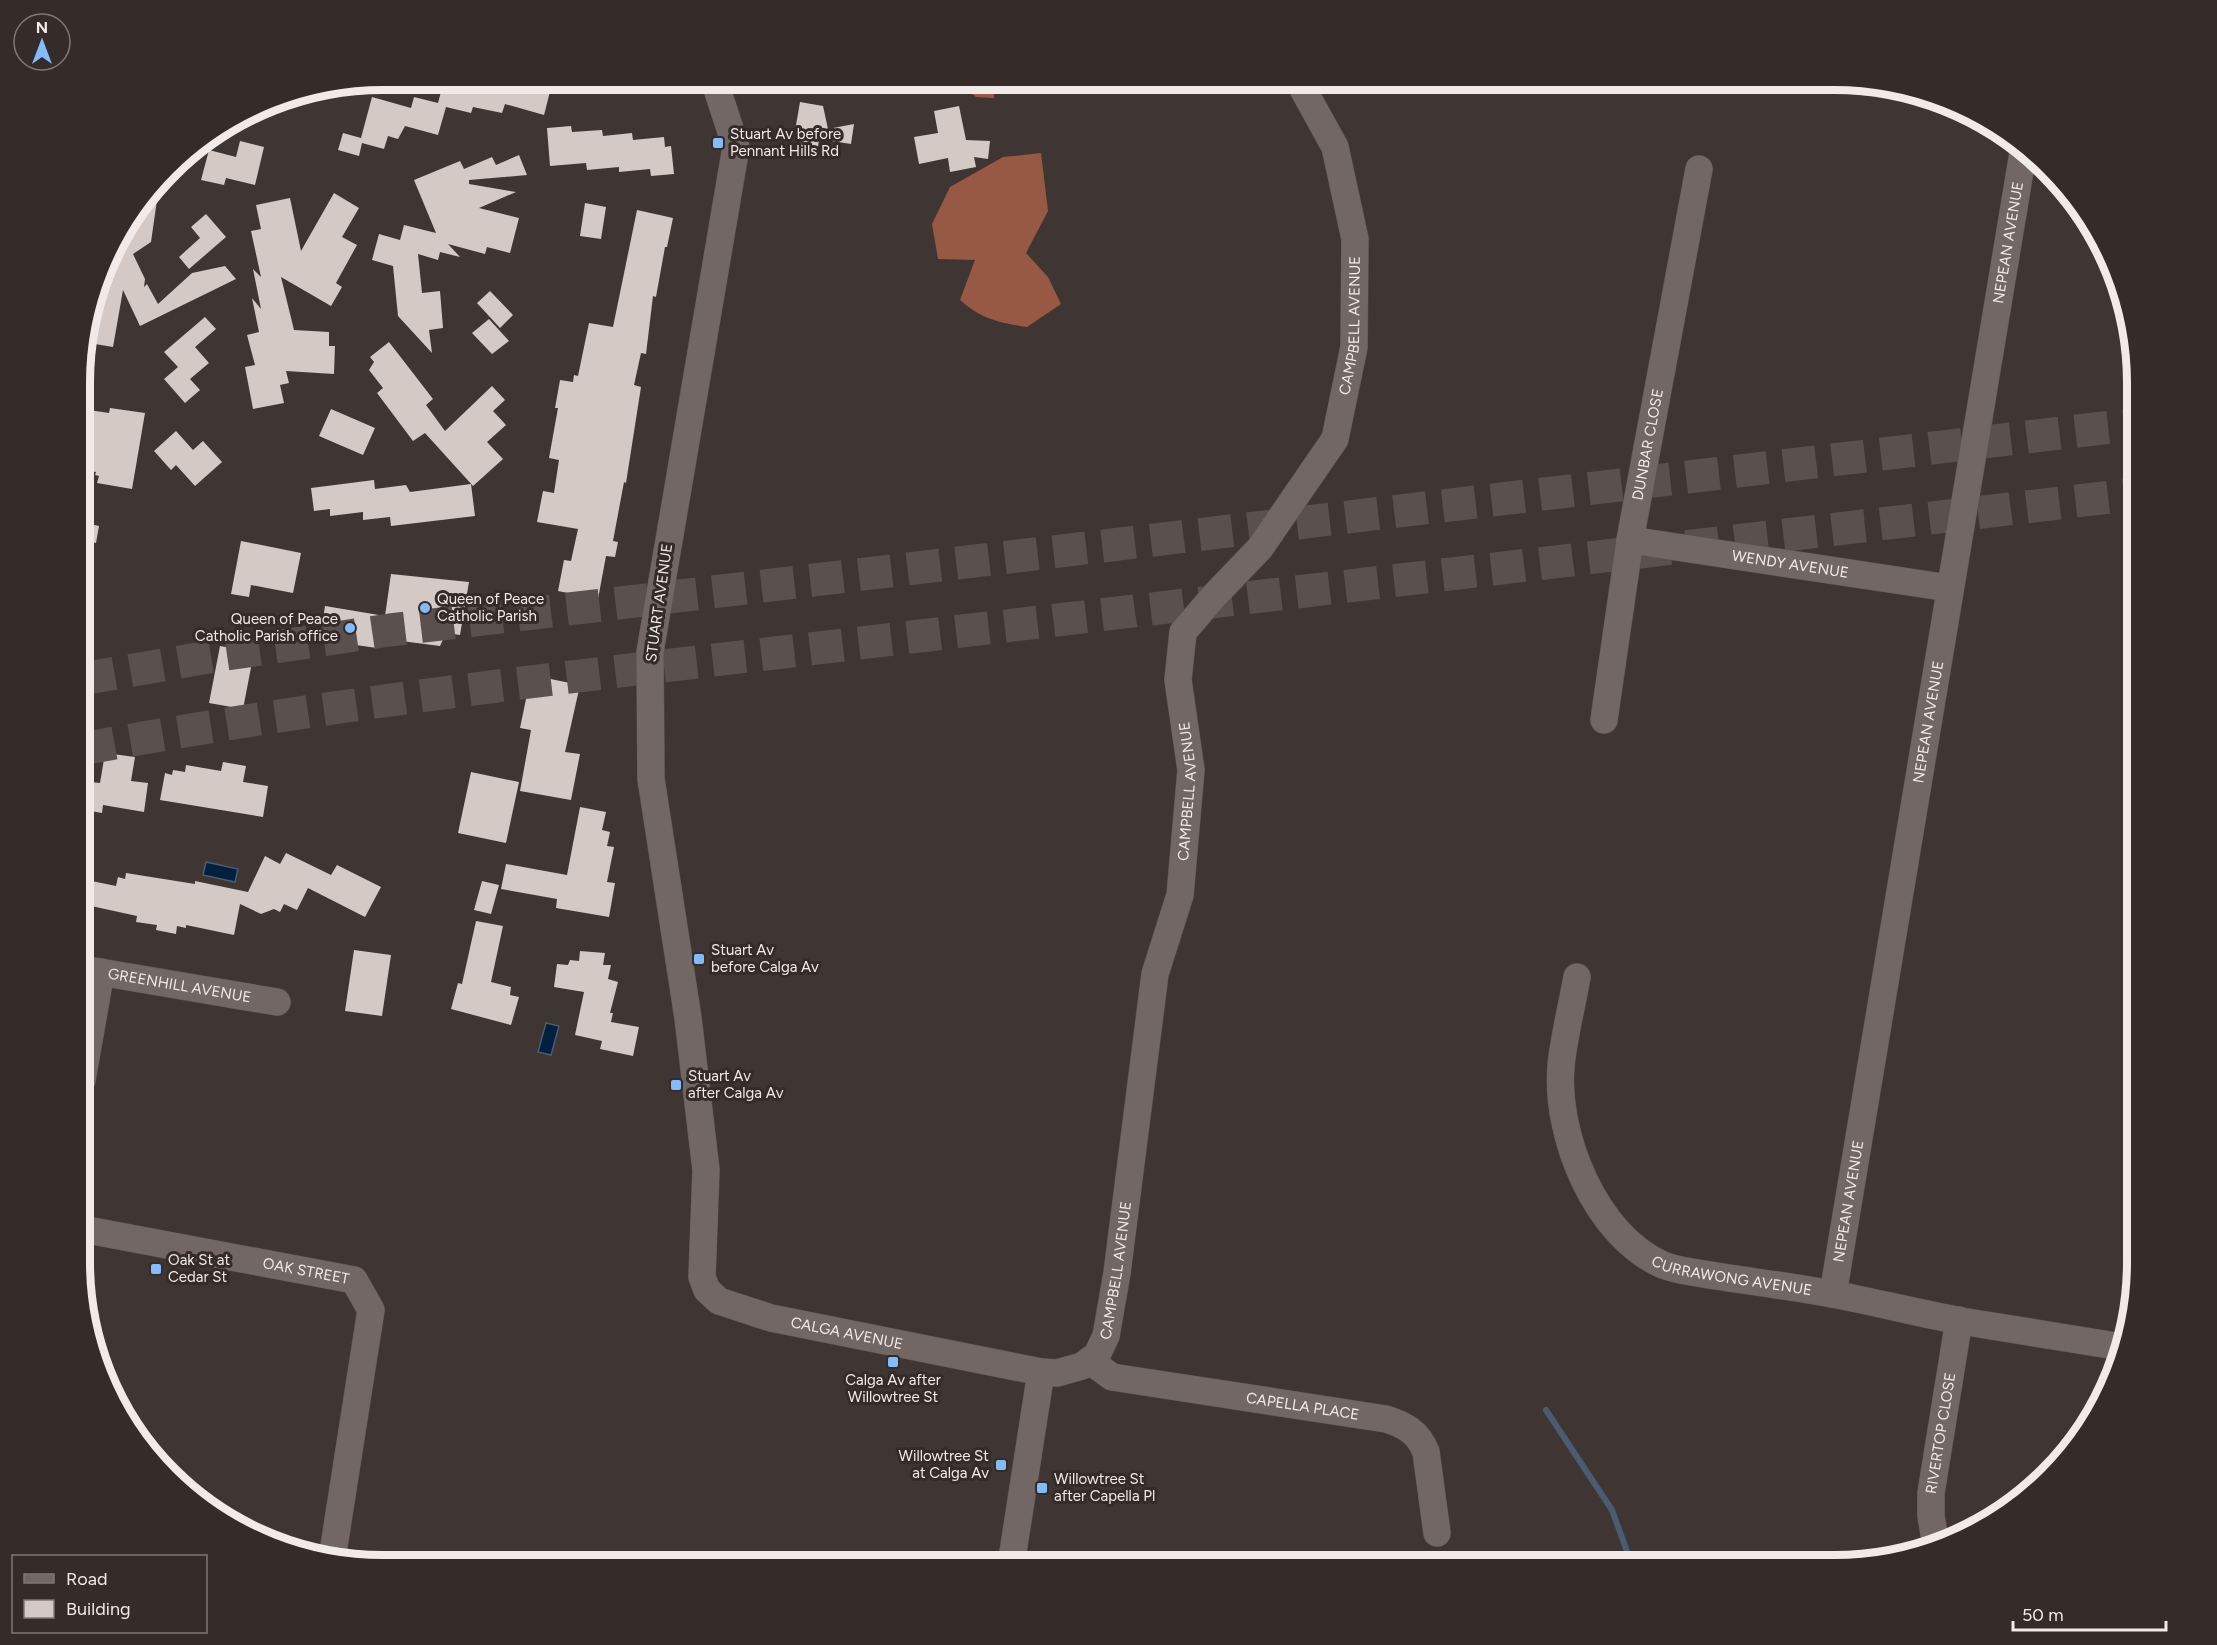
<svg xmlns="http://www.w3.org/2000/svg" width="2217" height="1645" viewBox="0 0 2217 1645" font-family="Figtree,sans-serif">
  <rect width="100%" height="100%" fill="#3f3532"/>
  <path fill="#975944" d="M955 80H994V98L976 97Z
    M1041 153 1048 211 1026 253 1048 277 1061 304 1027 327C1000 323 981 319 960 300L975 260 938 259 932 224 950 187 1003 157Z"/>
  <path fill="#011f3f" stroke="#495c72" stroke-width="1.5" d="M206 862 238 869 235 882 203 875Z
    M546 1023 559 1026 551 1055 538 1052Z"/>
  <g fill="none" stroke-linecap="round" stroke-linejoin="round">
    <path stroke="#495c72" stroke-width="6" d="M1546 1410 1612 1510 1632 1565"/>
  </g>
  <path fill="#d5c9c5" d="M458 80H469L485 84 487 80H553L544 115 505 104 502 113 473 107 471 113 446 107 438 135 405 126 398 139 388 136 384 149 362 143 359 156 338 150 343 133 361 138 372 97 411 108 414 97 438 103 442 88 454 92Z
    M800 102 823 106 828 129 854 124 851 144 819 139 817 154 798 151 801 132 795 131Z
    M959 106 966 140 990 141 988 159 974 157 976 167 950 172 948 158 919 164 914 137 938 133 934 111Z
    M571 126 572 132 602 130 603 136 632 133 633 140 664 137 665 147 671 146 674 174 651 176 650 169 619 172V167L587 170 586 163 550 166 547 128Z
    M240 141 264 147 255 185 226 178 224 185 201 180 209 150 236 157Z
    M519 155 527 175 469 180V184L516 192 479 208 519 218 510 253 487 247 485 254 448 244 460 257 440 252 438 260 418 254 422 293 440 291 443 328 429 330 432 353 398 316 393 266 372 260 379 234 400 240 404 225 436 233 414 180 460 161 464 169 492 157 496 165Z
    M159 186 151 242 133 254 145 279 144 287 147 284 158 304 192 273 225 266 236 279 140 326 123 290 113 347 83 342 111 248Z
    M334 193 359 208 342 237 357 245 336 283 342 287 331 306 281 277 294 330 329 332V346H335L334 374 286 371 289 383 280 385 284 403 253 409 245 367 255 365 247 335 259 332 252 298 261 309 253 269 261 277 251 231 261 229 256 205 290 198 301 251Z
    M585 203 606 207 601 239 580 236Z
    M637 210 673 218 667 247H665L656 297 653 296 646 354 641 353 634 385 641 387 626 483 624 482 613 541 618 542 615 557 606 556 598 599 558 591 564 560 571 561 578 529 537 522 543 491 554 493 559 460 549 458 558 408H555L560 380 573 382 574 375 578 376 589 323 613 327Z
    M206 214 226 237 189 269 179 257 200 238 191 227Z
    M490 291 513 315 500 328 477 303Z
    M205 317 216 329 195 347 209 363 190 379 200 390 185 403 164 379 178 367 164 352Z
    M489 319 509 341 492 354 472 333Z
    M389 342 433 399 426 405 445 431 492 386 505 400 493 411 506 425 487 442 503 459 473 486 425 433 413 441 377 393 383 388 369 370 374 362 370 357Z
    M110 408 145 413 132 489 97 483 99 476 95 475 96 472 82 470V409L109 413Z
    M331 409 375 428 363 455 319 436Z
    M176 431 193 450 203 441 222 462 195 486 176 465 171 470 154 451Z
    M374 480 375 489 406 485 410 492 471 484 475 516 391 526 390 517 363 520V512L330 516V509L314 511 311 488Z
    M82 522 99 526 96 543 82 540Z
    M241 541 301 553 293 593 251 585 249 597 231 594Z
    M391 574 469 582 460 635 446 633 440 646 378 638 377 648 320 640 325 606 385 616Z
    M220 646 254 652 243 709 209 703Z
    M531 675 580 685 565 752 580 754 571 800 520 791 531 730 520 728Z
    M105 753 135 757 131 781 148 783 144 812 103 805 102 813 85 810 90 782 100 783Z
    M223 762 246 766 243 782 268 786 263 817 160 800 165 773 172 775 173 770 185 772 186 765 221 771Z
    M471 772 519 782 506 843 458 833Z
    M580 807 606 812 602 830 610 832 607 846 614 847 607 882 615 883 609 917 556 908 557 899 501 889 506 864 567 875Z
    M286 853 331 875 337 865 381 887 365 917 308 888 297 910 284 904 280 912 274 909 261 914 240 904 234 935 186 925V928L177 926 176 934 156 930 157 925 136 922 137 916 82 904V879L116 886 118 877 125 879 126 873 195 884V881L248 892 265 856 280 864Z
    M482 881 499 885 491 914 474 910Z
    M476 921 503 926 491 982 511 987 510 995 519 997 511 1025 451 1009 458 983 462 984Z
    M354 950 391 955 382 1016 345 1011Z
    M580 951 605 953 603 965H611L608 979 618 982 610 1013H613L611 1022 639 1027 633 1056 600 1049 602 1041 575 1035 584 992 554 987 557 964 568 965 570 960 579 961Z"/>
  <g fill="none" stroke-linecap="round" stroke-linejoin="round">
    <path stroke="#5a504d" stroke-width="33" stroke-dasharray="33 16" stroke-linecap="butt" d="M82 679 220 655 390 630 2137 424
      M82 749C361 697 645 669 928 635 1331 588 1734 541 2137 494"/>
    <g stroke="#5b5250" stroke-width="28">
      <g id="minor">
        <path id="s1" d="M714 80 736 147 650 652 651 779 688 1018 706 1170 702 1277 707 1290 719 1301 771 1318 1041 1372 1057 1373 1082 1366 1097 1355 1106 1336 1117 1273 1155 974 1180 895 1191 770 1178 680 1183 632 1215 595 1260 548 1335 439 1354 347 1355 239 1335 147 1298 80"/>
        <path id="s2" d="M1630 540 1949 588"/>
        <path id="s3" d="M1604 720 1630 540 1699 169"/>
        <path id="s4" d="M82 969 277 1002"/>
        <path id="s5" d="M1577 977C1572 1006 1564 1036 1561 1066 1555 1136 1596 1236 1663 1265 1678 1271 1699 1273 1716 1276 1755 1282 1794 1287 1832 1294 1875 1302 1918 1313 1961 1321 2014 1330 2068 1338 2122 1347"/>
        <path d="M82 1080 101 972"/>
        <path id="s6" d="M82 1229 354 1280 371 1310 332 1559"/>
        <path id="s7" d="M1833 1294 2024 147"/>
        <path id="s8" d="M1090 1361 1112 1377 1386 1419C1405 1425 1418 1432 1426 1452L1437 1533"/>
        <path id="s9" d="M1936 1546 1931 1516V1493L1959 1320"/>
        <path d="M1011 1565 1041 1372"/>
      </g>
    </g>
    <use href="#minor" stroke="#726764" stroke-width="27"/>
  </g>
  <g fill="#84bcfb" stroke="#352b28" stroke-width="2">
    <rect x="712" y="137" width="12" height="12" rx="3"/>
    <circle cx="425" cy="608" r="6"/>
    <circle cx="350" cy="628" r="6"/>
    <rect x="693" y="953" width="12" height="12" rx="3"/>
    <rect x="670" y="1079" width="12" height="12" rx="3"/>
    <rect x="150" y="1263" width="12" height="12" rx="3"/>
    <rect x="887" y="1356" width="12" height="12" rx="3"/>
    <rect x="995" y="1459" width="12" height="12" rx="3"/>
    <rect x="1036" y="1482" width="12" height="12" rx="3"/>
  </g>
  <g text-anchor="middle" dominant-baseline="central" stroke-width="6" stroke-linejoin="round" paint-order="stroke">
    <g font-size="15" fill="#f1eae8" stroke="#352b28" text-anchor="start">
      <text x="730" y="134">Stuart Av before<tspan x="730" dy="17">Pennant Hills Rd</tspan></text>
      <text x="437" y="599">Queen of Peace<tspan x="437" dy="17">Catholic Parish</tspan></text>
      <text x="338" y="619" text-anchor="end">Queen of Peace<tspan x="338" dy="17">Catholic Parish office</tspan></text>
      <text x="711" y="950">Stuart Av<tspan x="711" dy="17">before Calga Av</tspan></text>
      <text x="688" y="1076">Stuart Av<tspan x="688" dy="17">after Calga Av</tspan></text>
      <text x="168" y="1260">Oak St at<tspan x="168" dy="17">Cedar St</tspan></text>
      <text x="893" y="1380" text-anchor="middle">Calga Av after<tspan x="893" dy="17">Willowtree St</tspan></text>
      <text x="989" y="1456" text-anchor="end">Willowtree St<tspan x="989" dy="17">at Calga Av</tspan></text>
      <text x="1054" y="1479">Willowtree St<tspan x="1054" dy="17">after Capella Pl</tspan></text>
    </g>
    <g font-size="15" fill="#f1eae8" stroke="#352b28">
      <text stroke="none"><textPath href="#s7" startOffset="1066">NEPEAN AVENUE</textPath></text>
      <text stroke="none"><textPath href="#s1" startOffset="2728">CAMPBELL AVENUE</textPath></text>
      <text stroke="none"><textPath href="#s3" startOffset="279">DUNBAR CLOSE</textPath></text>
      <text stroke="none"><textPath href="#s2" startOffset="162">WENDY AVENUE</textPath></text>
      <text transform="translate(659 603) rotate(-82)">STUART AVENUE</text>
      <text stroke="none"><textPath href="#s7" startOffset="580">NEPEAN AVENUE</textPath></text>
      <text stroke="none"><textPath href="#s1" startOffset="2206">CAMPBELL AVENUE</textPath></text>
      <text stroke="none"><textPath href="#s4" startOffset="99">GREENHILL AVENUE</textPath></text>
      <text stroke="none"><textPath href="#s7" startOffset="94">NEPEAN AVENUE</textPath></text>
      <text stroke="none"><textPath href="#s1" startOffset="1720">CAMPBELL AVENUE</textPath></text>
      <text stroke="none"><textPath href="#s6" startOffset="228">OAK STREET</textPath></text>
      <text stroke="none"><textPath href="#s5" startOffset="396">CURRAWONG AVENUE</textPath></text>
      <text stroke="none"><textPath href="#s1" startOffset="1374">CALGA AVENUE</textPath></text>
      <text stroke="none"><textPath href="#s8" startOffset="220">CAPELLA PLACE</textPath></text>
      <text stroke="none"><textPath href="#s9" startOffset="114">RIVERTOP CLOSE</textPath></text>
    </g>
  </g>
  <path d="M0 0H2217V1645H0ZM383 90H1834A293 293 0 0 1 2127 383V1262A293 293 0 0 1 1834 1555H383A293 293 0 0 1 90 1262V383A293 293 0 0 1 383 90Z" fill="#352b28" fill-rule="evenodd"/>
  <path fill="none" stroke="#f1eae8" stroke-width="8" d="M383 90H1834A293 293 0 0 1 2127 383V1262A293 293 0 0 1 1834 1555H383A293 293 0 0 1 90 1262V383A293 293 0 0 1 383 90Z"/>
  <rect x="12" y="1555" width="195" height="78" fill="#352b28" stroke="#807775" stroke-width="1.5"/>
  <rect x="24" y="1574" width="30" height="9" fill="#726764" stroke="#807775" stroke-width="1.5"/>
  <text x="66" y="1585" font-size="18" fill="#f1eae8">Road</text>
  <rect x="24" y="1600" width="30" height="18" fill="#d5c9c5" stroke="#807775" stroke-width="1.5"/>
  <text x="66" y="1615" font-size="18" fill="#f1eae8">Building</text>
  <g transform="translate(42 42)"><circle r="28" fill="#352b28" stroke="#807775" stroke-width="1.5"/>
  <path d="M0-4.5L10 22L0 15L-10 22Z" fill="#84bcfb"/>
  <text y="-9" font-size="16" font-weight="bold" text-anchor="middle" fill="#f1eae8">N</text>
  </g>
  <path d="M2013 1621v9h153v-9" fill="none" stroke="#f1eae8" stroke-width="3"/>
  <text x="2022" y="1621" font-size="18" fill="#f1eae8" stroke="#352b28" stroke-width="4.5" paint-order="stroke">50 m</text>
</svg>
